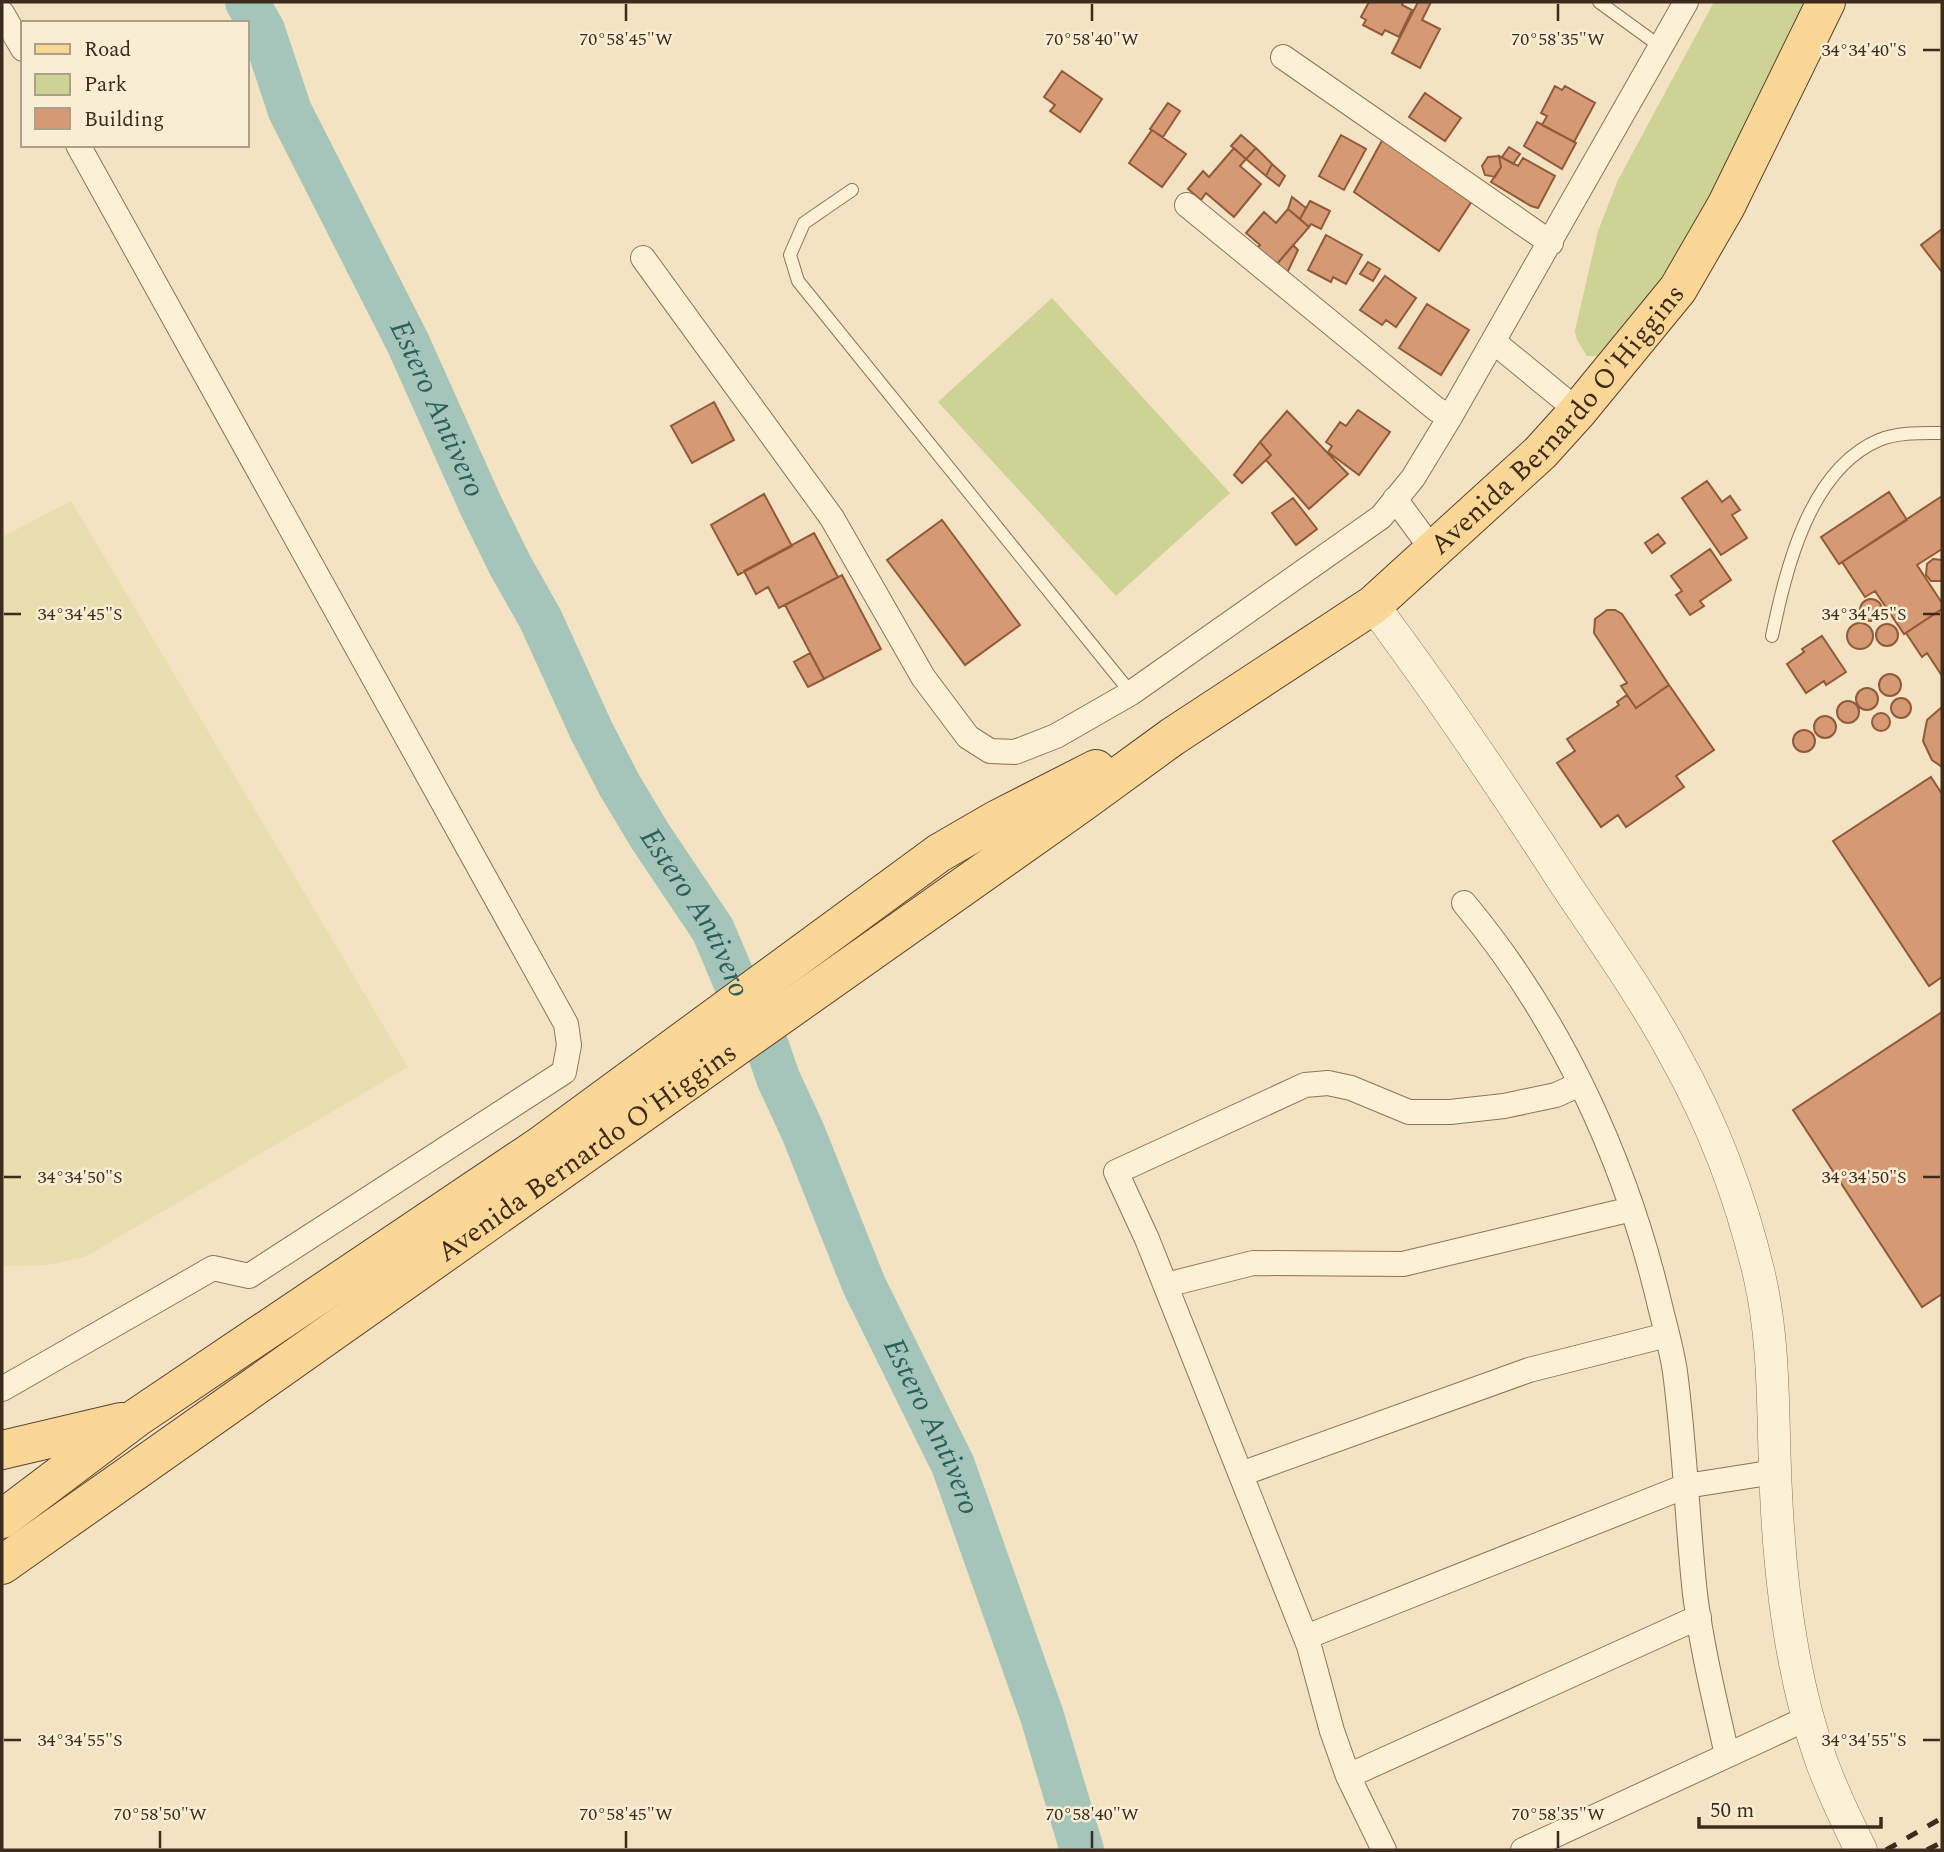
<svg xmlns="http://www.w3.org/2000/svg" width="1944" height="1852" viewBox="0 0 1944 1852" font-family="Spectral,serif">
  <rect width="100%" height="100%" fill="#f3e3c2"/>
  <path fill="#e9deaf" d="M71 501 408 1067 85 1257 47 1265 10 1266 2 1265V537Z"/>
  <path fill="#cdd295" d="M1714 2H1806L1752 125 1694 224 1649 298 1598 356H1587L1577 340 1575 331 1598 231 1618 180Z
    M1052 298 1230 493 1116 596 938 402Z"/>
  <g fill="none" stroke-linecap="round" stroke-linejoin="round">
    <path stroke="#a5c5bb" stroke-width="44" id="s1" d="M247 2 263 30 290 111 408 343 481 506 510 565 540 618 592 732 620 786 650 836 713 930 738 989 767 1046 778 1078 803 1132 864 1285 953 1465 1042 1716 1082 1850"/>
  </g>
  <path fill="#d59974" stroke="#915a3a" stroke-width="2" d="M1369 2H1403L1402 5 1412 10 1399 37 1385 30 1382 35 1363 25 1366 20 1361 17Z
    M1418 2H1431L1422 20 1440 29 1420 68 1392 53Z
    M1062 71 1102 99 1080 132 1050 111 1055 105 1044 97Z
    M1555 86 1562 90 1565 86 1595 103 1574 142 1542 125 1547 116 1541 113Z
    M1425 93 1461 118 1445 141 1409 117Z
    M1168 103 1180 111 1163 137 1150 129Z
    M1537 122 1576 143 1562 169 1524 146Z
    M1152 130 1186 154 1162 187 1129 163Z
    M1241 135 1256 148 1246 159 1231 146Z
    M1341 135 1366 149 1344 190 1319 176Z
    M1384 137 1474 198 1439 251 1354 192Z
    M1509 147 1520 154 1513 164 1502 157Z
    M1234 148 1246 159 1240 166 1261 184 1234 217 1206 193 1201 200 1188 189 1203 171 1209 177Z
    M1256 148 1272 164 1266 176 1246 159Z
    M1499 156 1518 166 1523 158 1555 176 1538 208 1531 206 1491 182 1501 167Z
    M1499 156 1501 167 1495 177 1485 175 1482 166 1488 157Z
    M1272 164 1285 176 1279 186 1266 176Z
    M1292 197 1306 208 1300 219 1288 209Z
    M1310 201 1330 211 1321 229 1311 224 1309 227 1300 219Z
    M1288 209 1309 227 1277 264 1257 248 1260 245 1246 233 1264 212 1276 223Z
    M1942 229V272L1921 245Z
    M1326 235 1362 255 1346 284 1333 277 1331 282 1308 270Z
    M1293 245 1298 250 1287 273 1277 264Z
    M1368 262 1380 269 1373 281 1360 274Z
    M1385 276 1416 298 1396 327 1386 320 1382 325 1360 310Z
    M1427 304 1469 330 1441 375 1399 348Z
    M714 402 734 440 692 463 671 426Z
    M1358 410 1390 432 1359 475 1328 452 1332 446 1326 442 1340 422 1346 426Z
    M1287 411 1348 474 1309 509 1266 460 1271 455 1260 442Z
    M1260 442 1271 455 1242 483 1234 475Z
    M1707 481 1722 502 1730 496 1740 510 1732 515 1747 538 1721 555 1682 498Z
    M1889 492 1907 520 1839 564 1821 537Z
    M764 494 792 546 738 575 711 525Z
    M1942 496V549L1917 565 1942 603V609L1904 634 1875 591 1865 597 1842 562Z
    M1293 498 1317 529 1296 545 1272 513Z
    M942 520 1020 625 965 665 887 560Z
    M814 533 838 577 779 608 768 587 756 594 744 571Z
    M1658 534 1665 543 1652 553 1645 543Z
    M1710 549 1731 580 1700 601 1704 606 1690 615 1676 595 1682 591 1671 576Z
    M1933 559 1942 560V581H1931L1926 575 1927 564Z
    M842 575 881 649 824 679 785 605Z
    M1860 610a11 11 0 1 1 22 0a11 11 0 1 1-22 0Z
    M1942 609V676L1927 653 1922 657 1906 633Z
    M1607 610H1615L1622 614 1669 685 1636 708 1621 686 1627 683 1594 633 1595 619Z
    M1847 636a13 13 0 1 1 26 0a13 13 0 1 1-26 0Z
    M1876 635a11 11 0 1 1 22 0a11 11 0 1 1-22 0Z
    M1822 636 1846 672 1826 685 1824 681 1806 693 1787 664 1804 652 1802 649Z
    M810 653 824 679 808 687 794 662Z
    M1879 685a11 11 0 1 1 22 0a11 11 0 1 1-22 0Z
    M1669 685 1714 750 1676 776 1684 787 1626 827 1618 815 1601 827 1557 763 1575 751 1567 739 1619 705 1617 702 1627 695 1636 708Z
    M1856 699a11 11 0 1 1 22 0a11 11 0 1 1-22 0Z
    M1891 708a10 10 0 1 1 20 0a10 10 0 1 1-20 0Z
    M1837 712a11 11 0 1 1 22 0a11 11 0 1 1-22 0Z
    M1942 707V767L1932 760 1923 741 1927 720Z
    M1872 722a9 9 0 1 1 18 0a9 9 0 1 1-18 0Z
    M1814 727a11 11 0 1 1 22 0a11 11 0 1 1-22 0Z
    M1793 741a11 11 0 1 1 22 0a11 11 0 1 1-22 0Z
    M1931 777 1942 794V977L1929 986 1833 841Z
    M1942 1012V1294L1922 1307 1793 1110Z"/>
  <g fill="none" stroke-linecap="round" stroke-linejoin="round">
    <g stroke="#8f7357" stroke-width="14">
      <path id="service" d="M1599 2 1661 47
        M852 190 804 223 790 255 798 281 1131 693
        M1772 636C1786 569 1809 470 1879 440 1899 432 1921 433 1942 433"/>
    </g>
    <g stroke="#8f7357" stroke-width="26">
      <path id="minor" d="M2 13 23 49
        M1283 57 1551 243
        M1187 205 1436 409 1450 417
        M643 258 832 518 923 677 968 737 990 751 1015 752 1056 736 1131 693 1381 517 1413 478 1450 417 1686 2
        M1494 342 1578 411
        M1395 499 1434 552
        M1464 903C1561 1019 1627 1163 1661 1310 1666 1330 1672 1351 1675 1372 1685 1446 1687 1520 1695 1594 1702 1649 1715 1701 1727 1755
        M1166 1285 1253 1263 1403 1264 1632 1209
        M2 1389 213 1268 249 1276 564 1072 569 1045 566 1024 78 145
        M1241 1474 1529 1370 1667 1335
        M1306 1637 1686 1486 1775 1472
        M1348 1776 1699 1617
        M1384 1850 1348 1776 1332 1731 1309 1646 1147 1239 1116 1172 1305 1085 1328 1083 1351 1088 1409 1112H1450L1504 1106 1556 1095 1580 1084
        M1523 1850 1808 1718"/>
    </g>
    <g stroke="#8f7357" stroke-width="33">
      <path id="tertiary" d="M1373 605C1440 695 1503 788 1564 882 1602 939 1643 996 1675 1056 1713 1124 1741 1198 1759 1274 1776 1347 1772 1418 1776 1492 1780 1582 1791 1677 1822 1763 1833 1792 1847 1822 1861 1850"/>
    </g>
    <g stroke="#5d412c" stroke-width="40">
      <g id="primary">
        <path d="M2 1450 121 1422"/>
        <path d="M2 1519 136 1418 540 1146 939 853 996 820 1096 769"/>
        <path id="s2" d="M2 1565 1080 804 1172 737 1373 605 1540 453 1578 411 1678 289 1726 206 1826 2"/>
      </g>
    </g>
    <use href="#service" stroke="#fcf0d7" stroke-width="12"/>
    <use href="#minor" stroke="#fcf0d7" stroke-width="24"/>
    <use href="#tertiary" stroke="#fcf0d7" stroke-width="32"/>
    <use href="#primary" stroke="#fad796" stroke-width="38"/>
    <path stroke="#3d2b1d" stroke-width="5" stroke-dasharray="12 12" stroke-linecap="butt" d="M1886 1850 1942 1818
      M1927 1850 1942 1842"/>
  </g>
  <path fill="none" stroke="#3d2b1d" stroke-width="2.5" d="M626 4V21M1092 4V21M1558 4V21M1923 50H1940M4 614H21M1923 614H1940M4 1177H21M1923 1177H1940M4 1740H21M1923 1740H1940M160 1831V1848M626 1831V1848M1092 1831V1848M1558 1831V1848"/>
  <g text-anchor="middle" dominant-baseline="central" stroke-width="5" stroke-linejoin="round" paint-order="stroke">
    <g font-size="28" fill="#3d2b1d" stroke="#f9edd3">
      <text stroke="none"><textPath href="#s2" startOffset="1936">Avenida Bernardo O'Higgins</textPath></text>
      <text stroke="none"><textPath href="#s2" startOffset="716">Avenida Bernardo O'Higgins</textPath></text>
    </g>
    <g font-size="30" font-style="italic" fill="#2a5f5a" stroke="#f9edd3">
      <text stroke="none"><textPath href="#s1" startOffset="450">Estero Antivero</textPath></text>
      <text stroke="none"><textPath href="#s1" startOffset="1017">Estero Antivero</textPath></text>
      <text stroke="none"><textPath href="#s1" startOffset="1584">Estero Antivero</textPath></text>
    </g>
  </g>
  <g font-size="18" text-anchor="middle" fill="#3d2b1d" stroke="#f9edd3" stroke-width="5" stroke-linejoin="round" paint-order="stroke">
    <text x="626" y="45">70°58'45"W</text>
    <text x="1092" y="45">70°58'40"W</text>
    <text x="1558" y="45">70°58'35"W</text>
    <text x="1864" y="56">34°34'40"S</text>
    <text x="80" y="620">34°34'45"S</text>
    <text x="1864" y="620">34°34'45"S</text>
    <text x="80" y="1183">34°34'50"S</text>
    <text x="1864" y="1183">34°34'50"S</text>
    <text x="80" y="1746">34°34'55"S</text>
    <text x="1864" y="1746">34°34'55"S</text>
    <text x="160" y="1820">70°58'50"W</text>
    <text x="626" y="1820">70°58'45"W</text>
    <text x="1092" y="1820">70°58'40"W</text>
    <text x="1558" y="1820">70°58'35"W</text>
  </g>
  <rect width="1944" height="1852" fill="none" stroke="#3d2b1d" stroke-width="7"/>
  <rect x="21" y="21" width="228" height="126" fill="#f9edd3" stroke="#ae9f8a" stroke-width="2"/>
  <rect x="35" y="44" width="35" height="10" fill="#fad796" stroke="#ae9f8a" stroke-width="2"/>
  <text x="84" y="56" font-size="21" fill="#3d2b1d">Road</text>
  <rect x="35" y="74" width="35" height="21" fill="#cdd295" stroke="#ae9f8a" stroke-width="2"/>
  <text x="84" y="91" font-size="21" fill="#3d2b1d">Park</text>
  <rect x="35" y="108" width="35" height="21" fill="#d59974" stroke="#ae9f8a" stroke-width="2"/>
  <text x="84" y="126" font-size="21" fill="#3d2b1d">Building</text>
  <path d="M1699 1817v10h182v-10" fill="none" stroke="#3d2b1d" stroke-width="3.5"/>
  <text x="1710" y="1817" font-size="21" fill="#3d2b1d" stroke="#f9edd3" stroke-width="5" paint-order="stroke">50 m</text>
</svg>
